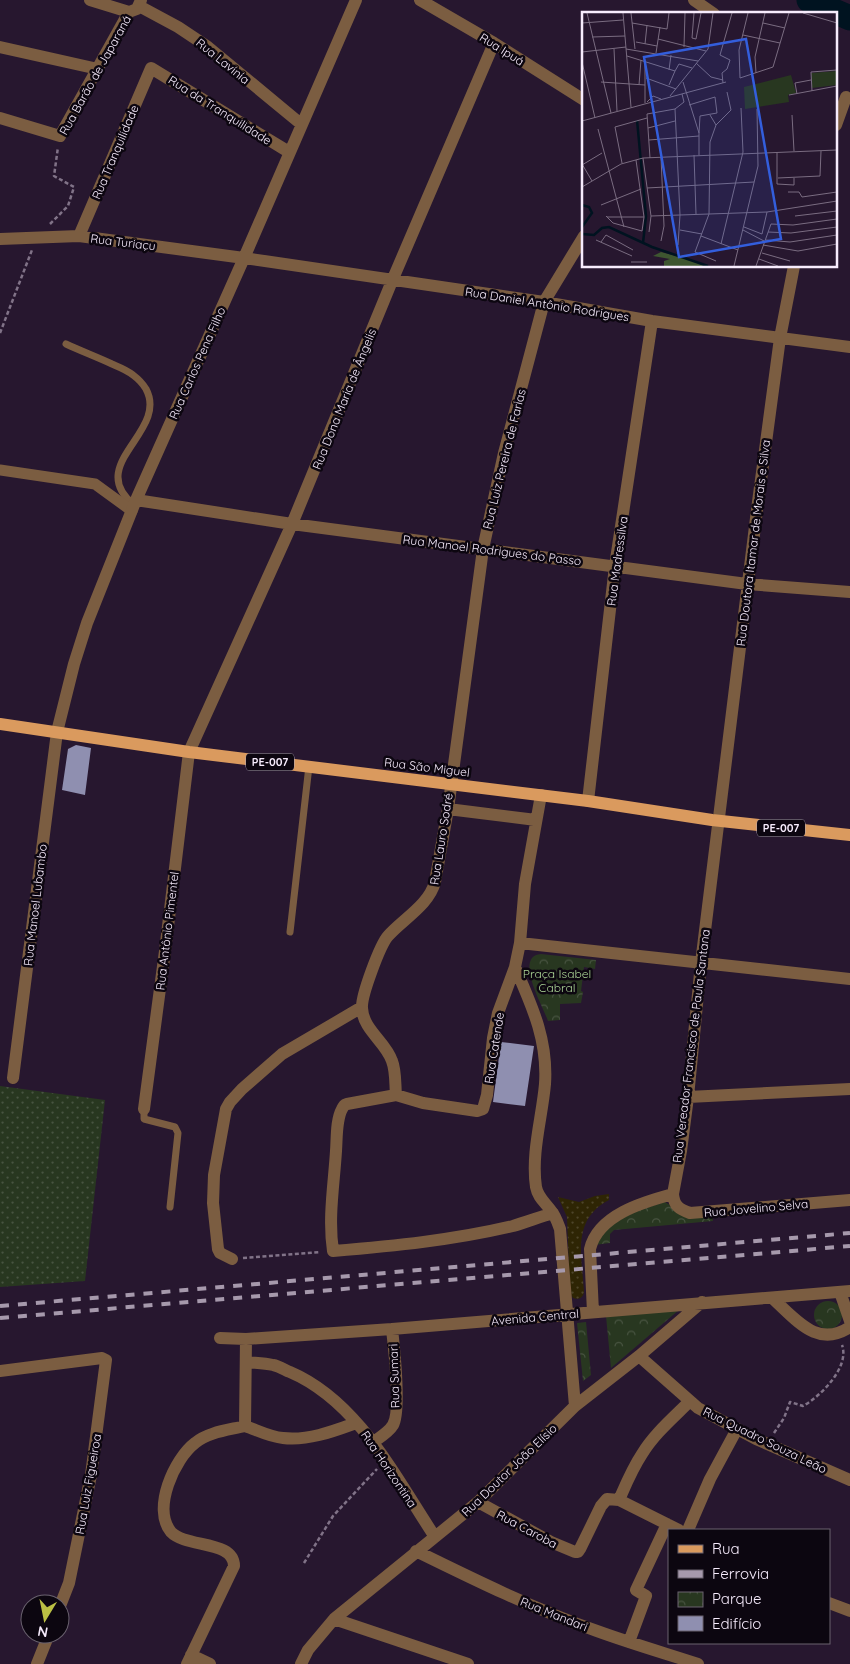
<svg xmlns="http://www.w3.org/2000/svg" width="850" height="1664" viewBox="0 0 850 1664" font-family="Quicksand,sans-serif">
  <defs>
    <pattern id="grass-dots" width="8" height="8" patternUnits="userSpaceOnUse" patternTransform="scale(1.25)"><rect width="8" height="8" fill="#283720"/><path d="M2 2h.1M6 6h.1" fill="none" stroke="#485441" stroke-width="1.8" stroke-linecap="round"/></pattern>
    <pattern id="sand-dots" width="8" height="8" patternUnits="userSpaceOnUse" patternTransform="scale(1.25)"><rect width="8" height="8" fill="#2e2504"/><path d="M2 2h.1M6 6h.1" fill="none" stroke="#4d452a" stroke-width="1.8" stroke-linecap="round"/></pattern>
    <pattern id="park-crowns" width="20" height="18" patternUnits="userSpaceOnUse" patternTransform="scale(1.25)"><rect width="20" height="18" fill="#283720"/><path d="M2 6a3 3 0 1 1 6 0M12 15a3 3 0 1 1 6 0" fill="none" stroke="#485441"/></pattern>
  </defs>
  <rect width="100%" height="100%" fill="#27172f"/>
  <path fill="url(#grass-dots)" d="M0 1086 105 1100 85 1281 0 1287Z"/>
  <path fill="url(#sand-dots)" d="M609 1194V1200C571 1220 582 1256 584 1292 583 1298 579 1300 573 1298L570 1293 567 1217 558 1197 579 1202 595 1196Z"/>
  <path fill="url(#park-crowns)" d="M541 954 596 960 595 969 584 967 581 991 583 992 581 1003 560 1004V1020L548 1021C544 1008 513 956 541 954Z
    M665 1202 673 1207 712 1216 713 1221 614 1230 610 1234V1243L594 1245 607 1220Z
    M814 1315a14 14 0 1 1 28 0a14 14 0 1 1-28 0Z
    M680 1309 611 1368 606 1316Z
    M586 1322 591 1375 583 1381 577 1323Z"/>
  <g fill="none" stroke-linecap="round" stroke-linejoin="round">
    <path stroke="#001320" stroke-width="25" d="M809 0 850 18"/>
  </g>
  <path fill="#8f8fb0" d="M76 745 91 748 85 795 62 790 68 749Z
    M501 1042 534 1046 525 1106 493 1102Z"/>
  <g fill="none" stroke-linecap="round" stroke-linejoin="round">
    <path stroke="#817388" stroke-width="2.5" stroke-dasharray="4 2.5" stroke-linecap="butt" d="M50 224 68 206 74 187 54 176 58 147
      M0 333 32 250
      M243 1258 320 1252
      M774 1433 784 1418 790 1402 803 1406C821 1396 850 1367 842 1345
      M304 1563 333 1516 377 1469"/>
    <path stroke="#7b5d41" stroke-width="7" d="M66 344C81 351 97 357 112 364 119 367 127 370 133 375 137 378 143 384 146 389 169 432 84 464 134 505
      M290 932 309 766
      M144 1109V1119L175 1127 178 1133 170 1207"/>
    <path stroke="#7b5d41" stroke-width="11" d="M0 470 95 484 132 511"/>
    <path stroke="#7b5d41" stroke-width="12" d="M90 0 129 12
      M420 0 494 43 584 100
      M694 0 714 14
      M139 6 178 27 208 47 301 124
      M0 47 98 69
      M0 118 60 136 129 12 137 9 141 0
      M836 125 846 97
      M79 236 151 68 289 152
      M0 239 79 236 244 258 544 302 652 321 850 347
      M136 500 292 524 747 584 850 592
      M588 801 615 566 652 321
      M448 809 536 820
      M520 943 850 979
      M515 967C532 1006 548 1040 545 1084 542 1118 531 1153 536 1187 538 1198 546 1203 552 1212 556 1217 558 1224 560 1229L575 1406
      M13 1078 57 732 74 664 87 623 136 500 244 258 356 0
      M396 1095C395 1084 396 1071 392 1061 386 1042 363 1030 362 1008 361 996 380 945 388 936 403 919 429 905 435 882L448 809 483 549 504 453 544 302 584 236
      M396 1095 347 1104C344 1105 344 1105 342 1109 336 1120 337 1138 336 1151 334 1184 328 1218 333 1251 394 1246 454 1240 513 1226 526 1222 540 1217 553 1213
      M396 1095 423 1103 477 1111 483 1109 487 1095 493 1038 498 1013 515 967 520 943 525 884 541 795
      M688 1097 850 1089
      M144 1109 165 951 189 752 292 524 392 281 494 43
      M673 1194C674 1206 679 1209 690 1213L850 1200
      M232 1259 220 1253 218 1249 213 1203 214 1175 226 1109 230 1102 242 1089 282 1054 362 1007
      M840 1292 850 1321
      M772 1298C796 1319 817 1349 850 1327
      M593 1312 590 1249C598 1215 643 1202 673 1194L681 1151 688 1097 701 963 758 502 780 338 794 266
      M220 1338 246 1339 392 1329 850 1291
      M639 1356 698 1408 756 1439 850 1480
      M246 1362C255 1363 264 1363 273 1365 279 1366 285 1370 290 1372 358 1401 396 1478 435 1537
      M0 1371 102 1358 106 1360 91 1475 69 1583 60 1606
      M245 1426C257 1430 270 1437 283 1438 308 1441 334 1431 356 1423
      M372 1443C379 1438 389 1432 393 1425 401 1412 394 1347 392 1329
      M619 1500C626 1484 632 1469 642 1454 654 1434 673 1418 690 1401
      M478 1502 551 1542 575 1552H578L580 1549 601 1506 607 1499 619 1500 679 1530
      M688 1530 710 1479 737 1429
      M416 1551C475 1580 534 1609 597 1631 630 1643 664 1653 698 1664
      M829 1603 850 1611
      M334 1619 468 1664
      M629 1642 646 1596 636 1590 667 1524
      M191 1655 210 1664
      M37 1664 49 1634
      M187 1664 234 1566C234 1540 186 1548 171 1532 152 1509 174 1459 195 1443 208 1432 229 1430 245 1426L246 1339
      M301 1664 308 1650 334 1619 478 1502 575 1406 639 1356 702 1302"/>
    <path stroke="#da9a5e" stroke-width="12" d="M0 724 189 752 588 801 712 820 850 835"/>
    <path stroke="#a699ac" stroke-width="4" stroke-dasharray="9 9" stroke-linecap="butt" d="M0 1306 850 1233
      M0 1318 850 1246"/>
  </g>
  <g text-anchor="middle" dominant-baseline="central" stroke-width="5" stroke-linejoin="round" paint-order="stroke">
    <g fill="#0c0610" stroke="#b0a7b6" stroke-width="1">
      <rect x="246" y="753.5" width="48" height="17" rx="4"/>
      <rect x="757" y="819.5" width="48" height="17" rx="4"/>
    </g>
    <g font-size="11" font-weight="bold" fill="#f7ecfd">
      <text x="270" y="762">PE-007</text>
      <text x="781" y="828">PE-007</text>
    </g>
    <g font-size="12" fill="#f7ecfd" stroke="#0c0610">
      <text transform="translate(502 49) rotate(32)">Rua Ipuá</text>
      <text transform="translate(223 61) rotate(39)">Rua Lavinia</text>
      <text transform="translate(95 75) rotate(-61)">Rua Barão de Japaraná</text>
      <text transform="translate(220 110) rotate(32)">Rua da Tranquilidade</text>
      <text transform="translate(115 152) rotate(-67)">Rua Tranquilidade</text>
      <text transform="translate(123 242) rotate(7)">Rua Turiaçu</text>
      <text transform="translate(547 304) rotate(9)">Rua Daniel Antônio Rodrigues</text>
      <text transform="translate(197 363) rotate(-66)">Rua Carlos Pena Filho</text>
      <text transform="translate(344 399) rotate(-68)">Rua Dona Maria de Ângelis</text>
      <text transform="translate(504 459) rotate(-76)">Rua Luiz Pereira de Farias</text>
      <text transform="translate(753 543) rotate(-83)">Rua Doutora Itamar de Morais e Silva</text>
      <text transform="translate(492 550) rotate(7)">Rua Manoel Rodrigues do Passo</text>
      <text transform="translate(617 561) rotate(-82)">Rua Madressilva</text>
      <text transform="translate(427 767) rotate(7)">Rua São Miguel</text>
      <text transform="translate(441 839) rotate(-81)">Rua Lauro Sodré</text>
      <text transform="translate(35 905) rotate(-83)">Rua Manoel Lubambo</text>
      <text transform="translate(167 931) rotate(-83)">Rua Antônio Pimentel</text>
      <text transform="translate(691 1046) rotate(-83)">Rua Vereador Francisco de Paula Santana</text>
      <text transform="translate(494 1048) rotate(-81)">Rua Catende</text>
      <text transform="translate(756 1208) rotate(-5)">Rua Jovelino Selva</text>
      <text transform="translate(535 1317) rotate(-5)">Avenida Central</text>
      <text transform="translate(394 1376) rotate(-92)">Rua Sumari</text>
      <text transform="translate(765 1440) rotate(26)">Rua Quadro Souza Leão</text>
      <text transform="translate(389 1469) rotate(56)">Rua Horizontina</text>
      <text transform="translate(509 1470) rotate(-44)">Rua Doutor João Elísio</text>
      <text transform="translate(88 1484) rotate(-80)">Rua Luiz Figueiroa</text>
      <text transform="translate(527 1529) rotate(28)">Rua Caroba</text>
      <text transform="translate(554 1614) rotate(22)">Rua Mandari</text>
    </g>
    <g font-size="12" fill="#aed898" stroke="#0c0610">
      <text x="557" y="973">Praça Isabel<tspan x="557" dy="14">Cabral</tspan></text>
    </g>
  </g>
  <g transform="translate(582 12)">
    <rect width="255" height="255" fill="#27172f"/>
    <path d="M209 63 214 81 206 83 207 90 163 97 162 75Z" fill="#283720"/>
    <path d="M79 240 109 248 122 254H82V249L88 247 71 244Z" fill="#3e5630"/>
    <path d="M255 59V73L230 76 229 61Z" fill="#283720"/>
    <path fill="none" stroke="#001320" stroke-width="2.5" d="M55 108 64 204 61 231M0 193 7 195 10 201 0 215M0 222 12 223 20 216 27 215 70 235 126 254"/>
    <path fill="none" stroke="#7a6c81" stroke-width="1" d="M5 1 29 101M41 1 49 95M49 1 53 37M112 1 110 26 114 27 119 1M166 1 157 38 158 66 191 55 207 1M221 1 255 11M0 11 41 8M50 11 85 17 87 1M181 11 203 16M161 23 198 31M10 25 43 24M76 27 124 39M54 30 75 34M63 32 65 13M102 35 103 1M32 37 35 99M44 37 116 49M0 40 44 35M74 41 78 15M45 44 93 59 97 52 110 56M0 50 13 106M63 51V91M114 51 129 65 141 68M87 58 89 43M174 61 173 45 183 1M64 66 94 77M19 70 63 73M101 70 117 121V143M141 71 140 61 145 57 148 48 138 43 150 1M57 73 59 48M87 73 93 59M230 79 229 60 255 58M215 82 213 71 229 68M207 83 255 74M88 84 126 37 131 1M65 90 71 84 79 87M107 93 133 85 135 101 118 104 117 121M128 103 134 113 128 130 127 202 113 240 134 249M210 103 212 139M0 109 144 70M134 113 149 98 145 80M66 116 93 109M16 117 42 215M67 128 117 124M195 140V172L212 173V166M112 143 114 202M79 145 82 214 79 229M61 146 69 204 67 220M68 146 65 102 93 97M40 151 33 115 65 106M0 152 10 169M0 153 20 141M196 166 238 164 239 139M0 175 39 152 61 146 255 138M65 176 172 170M206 180H217L220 185 255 180M19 193 59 177M24 204 31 211 60 219 62 205 54 148M69 204 185 200 255 189M213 204 255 199M25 205H62M162 215 180 222 185 200M98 218 120 222M161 218 182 229M186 220 209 221 255 215M119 224 156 238M14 228 50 244M184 228 208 230 255 223M19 230 24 223 51 238M139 232 161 140 159 96M96 233 98 203 93 97 102 90 100 82M181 233 216 239 255 232M180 241 208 249M177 247 196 254M49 250H65M152 254 176 154 175 97M174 254 189 212 211 213 255 207"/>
    <path fill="#335edc" fill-opacity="0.15" stroke="#335edc" stroke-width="2.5" d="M164 27 199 227 97 245 62 45Z"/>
    <rect width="255" height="255" fill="none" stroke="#f7ecfd" stroke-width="2.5"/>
  </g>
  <rect x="668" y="1529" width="162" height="115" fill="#0c0610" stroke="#6a626f"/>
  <rect x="678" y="1545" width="25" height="8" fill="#da9a5e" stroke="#6a626f"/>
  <text x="712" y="1554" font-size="15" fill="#f7ecfd">Rua</text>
  <rect x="678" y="1570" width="25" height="8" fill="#a699ac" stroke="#6a626f"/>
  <text x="712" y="1579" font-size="15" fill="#f7ecfd">Ferrovia</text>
  <rect x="678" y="1592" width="25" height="15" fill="url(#park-crowns)" stroke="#6a626f"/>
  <text x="712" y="1604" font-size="15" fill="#f7ecfd">Parque</text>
  <rect x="678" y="1616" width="25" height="15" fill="#8f8fb0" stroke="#6a626f"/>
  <text x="712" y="1629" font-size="15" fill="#f7ecfd">Edifício</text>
  <g transform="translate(45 1619) rotate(190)"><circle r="24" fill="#0c0610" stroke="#6a626f"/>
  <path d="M0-4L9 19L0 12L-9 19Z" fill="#bbc044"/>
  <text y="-8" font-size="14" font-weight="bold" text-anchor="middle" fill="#f7ecfd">N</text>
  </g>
</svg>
